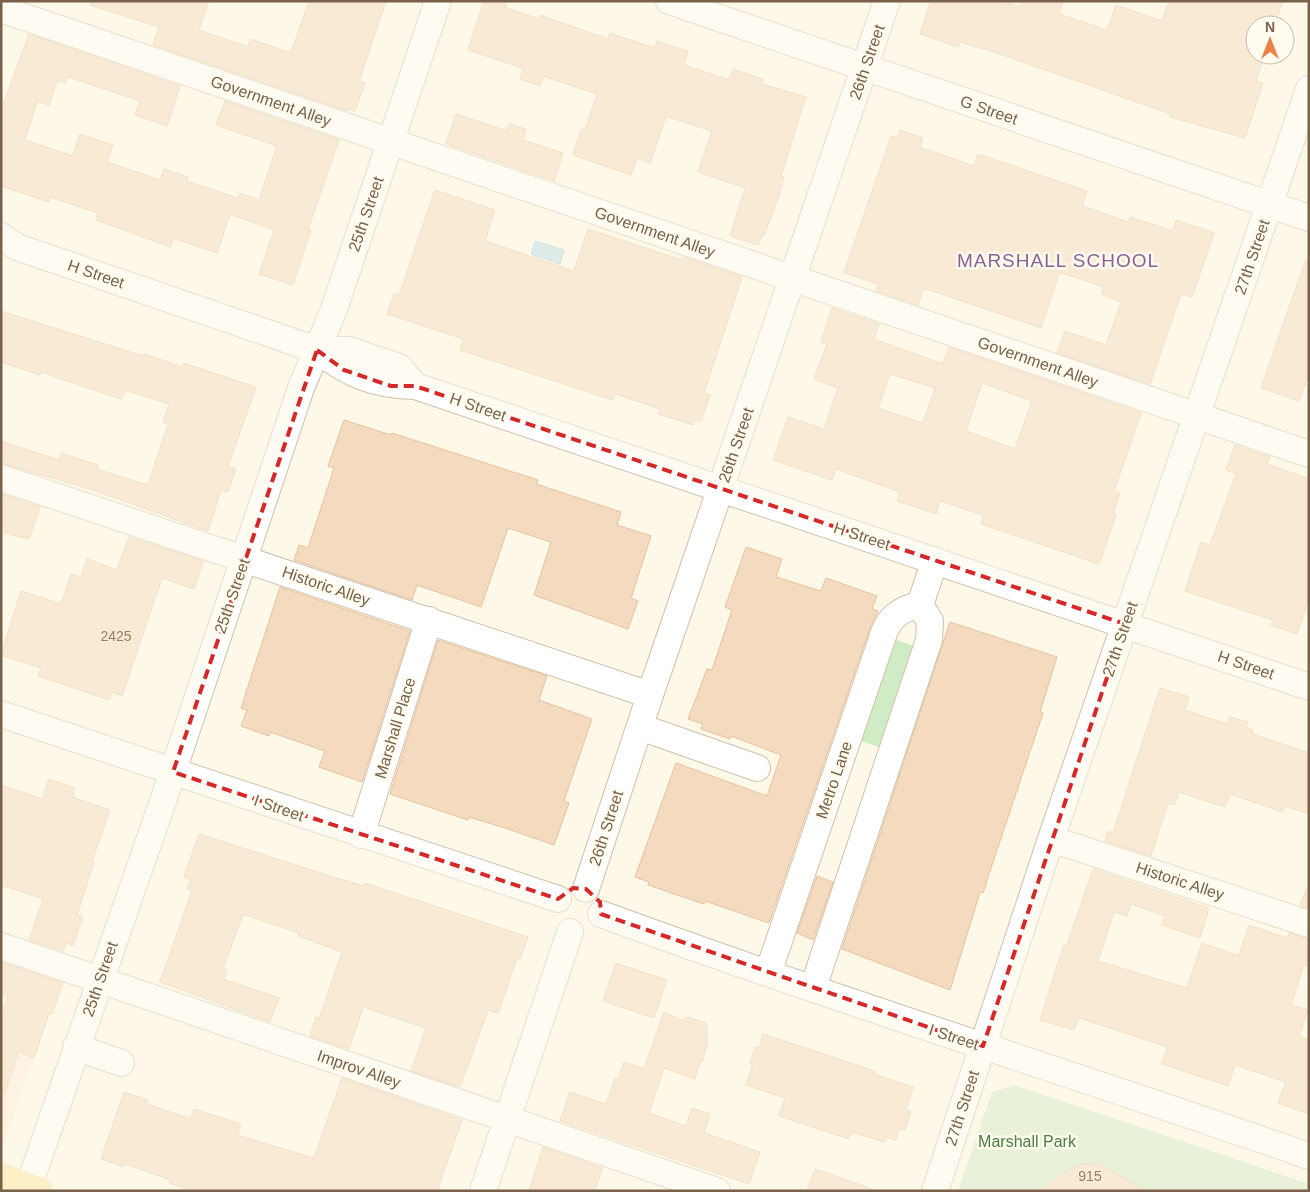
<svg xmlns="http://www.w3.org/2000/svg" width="1310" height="1192" viewBox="0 0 1310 1192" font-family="Helvetica,sans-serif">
  <rect width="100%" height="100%" fill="#fdf8e8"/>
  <path fill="#feeadc" d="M1 1047 34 1058 4 1144 1 1143Z"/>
  <path fill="#d0ecc5" d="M891 638 920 648 885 749 855 739Z
    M1014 1085 1309 1184V1191H958L992 1092Z"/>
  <path fill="#bbdce8" stroke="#a1cada" d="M535 241 564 250 560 264 531 254Z"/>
  <path fill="#f4dabf" stroke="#e7c39e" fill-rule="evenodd" d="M91 1H209L199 30 248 47 250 39 291 53 309 1H386L359 81 365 83 355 111 349 109 348 111 153 45 159 27 90 5Z
    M484 1H495L507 5 506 8 539 19 540 15 608 39 610 33 655 48 657 41 688 51 684 65 729 80 733 69 763 79 762 84 806 97 781 176 784 177 778 198 764 236 762 235 758 245 730 236 745 188 698 172 712 131 666 116 650 163 637 158 631 175 573 155 581 129 585 130 597 94 543 76 540 86 520 79 523 68 468 50Z
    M931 1H1004L1020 7 1022 1H1063L1059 14 1107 30 1116 5 1162 21 1169 1H1283L1274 25H1255V55H1264L1256 81 1263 83 1245 138 1170 117 1171 114 994 52 960 42 958 47 920 34Z
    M29 34 180 86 167 126 135 115 140 101 68 77 65 83 57 81 49 105 37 101 25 140 73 156 80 134 113 145 107 162 160 180 164 169 188 177 186 181 238 198 240 193 259 200 277 146 216 125 225 101 339 140 308 229 311 230 293 285 259 274 274 230 230 214 217 253 173 238 171 247 96 220 98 213 50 197 49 202 1 186V110Z
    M456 114 507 131 509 124 526 129 523 140 563 153 554 181 446 144Z
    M900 130 923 138 920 147 974 166 978 154 1087 191 1082 206 1129 222 1130 217 1173 231 1176 220 1214 233 1192 297 1181 294 1150 384 1057 353 1065 331 1106 345 1121 302 1101 294 1104 287 1060 272 1041 328 924 288 918 305 876 291 878 284 844 273 891 136 897 138Z
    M435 190 495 210 485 241 574 271 588 229 682 260 683 257 742 277 704 393 710 395 701 422 695 419 693 425 658 414 660 409 615 394 613 400 460 350 464 339 387 314 394 294 399 295Z
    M1306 259 1309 260V374L1299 401 1261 388Z
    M832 308 879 324 874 339 943 364 949 347 1141 413 1114 491 1120 493 1113 514 1116 515 1099 564 981 524 983 515 940 501 936 514 897 501 900 492 836 469 832 480 773 460 788 417 824 429 838 388 814 379 827 344 821 342ZM890 374 935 388 923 423 878 408ZM982 383 1032 401 1015 449 966 431Z
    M1 311 143 356 144 354 182 367 184 363 256 387 228 466 236 469 228 492 221 490 208 531 90 489 1 463V441L59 460 61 453 98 465 96 469 148 485 168 424 163 422 169 404 125 390 121 399 41 372 40 375 1 362Z
    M344 420 391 435 392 433 538 480 536 484 621 512 617 525 651 536 631 598 638 601 628 629 534 595 551 542 508 528 481 607 417 585 412 600 294 560 299 545 308 548 334 468 328 466Z
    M1235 445 1270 457 1267 464 1309 479V599L1297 634 1271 625 1273 620 1185 591 1201 542 1210 545 1236 474 1226 470Z
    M1 494 40 507 29 539 1 532Z
    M129 537 203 561 194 589 162 578 122 696 112 692 109 700 38 676 41 668 1 655 21 591 61 604 71 574 81 577 87 559 117 570Z
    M746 547 782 559 776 577 821 591 826 578 877 596 872 609 878 611 871 625 769 923 705 901 704 904 648 885 649 882 635 877 676 763 767 796 781 755 731 736 730 739 701 729 703 724 688 719 707 669 712 670 732 610 725 607Z
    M280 587 410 631 362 782 319 767 325 751 270 732 269 736 241 726 247 710 241 708Z
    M950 622 1057 657 1040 712 1043 713 988 877 983 893 980 892 950 990 842 949Z
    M438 640 547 676 539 700 592 719 564 801 569 803 554 845 508 829 469 817 468 820 390 794Z
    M1160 688 1189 697 1185 710 1227 724 1230 717 1248 722 1246 727 1253 730 1252 734 1309 753V814L1285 806 1283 812 1230 794 1225 807 1179 792 1174 805 1168 803 1151 856 1105 841 1108 831 1113 833Z
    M49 779 75 788 72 797 110 810 92 861 94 862 77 915 83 917 73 945 66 943 63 951 29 940 43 899 1 885V785L42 799Z
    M199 834 330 876 364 886 365 883 528 937 520 959 517 958 498 1014 488 1010 460 1087 411 1071 426 1028 363 1007 349 1049 310 1036 316 1017 319 1019 342 952 298 936 299 933 243 914 223 969 227 970 224 979 279 998 270 1022 160 982 192 891 187 889 191 880 184 877Z
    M1093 869 1209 908 1200 938 1162 925 1165 916 1131 904 1127 916 1114 912 1098 961 1187 988 1202 943 1239 956 1249 925 1287 938 1289 933 1309 939V967L1304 965 1291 1005 1308 1010 1299 1036 1309 1040V1114L1278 1103 1286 1082 1235 1065 1228 1086 1162 1064 1167 1047 1079 1018 1074 1030 1040 1020 1064 944 1067 945Z
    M817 876 833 882 813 940 797 933Z
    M1306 890H1309V908L1300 905Z
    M1 962 63 983 52 1014 49 1013 34 1058 18 1052 5 1094 1 1093V1017L8 997 1 994Z
    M616 963 667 980 654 1018 603 1001Z
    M664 1012 682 1020 688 1017 705 1023 707 1028V1044L703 1061 701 1060 695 1079 664 1068 649 1113 686 1126 692 1108 710 1114 704 1133 760 1152 749 1184 560 1121 570 1092 606 1104 615 1079 618 1080 624 1062 644 1069Z
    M763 1034 875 1071 874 1074 913 1087 906 1110 911 1112 905 1130 900 1128 896 1140 886 1137 884 1142 852 1132 849 1139 779 1116 785 1098 746 1085 753 1065 750 1064 755 1047 759 1048Z
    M342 1078 462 1120 437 1191H194L169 1183 171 1180 125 1164 124 1167 101 1159 124 1092 148 1100 147 1104 191 1119 194 1109 241 1124 237 1135 314 1158Z
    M543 1147 602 1168 595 1191H529Z
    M1092 1163 1100 1164 1146 1191H1043L1062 1174 1082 1164Z
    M815 1169 870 1188V1191H807Z"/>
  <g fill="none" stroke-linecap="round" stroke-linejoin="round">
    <g stroke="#d0c1ac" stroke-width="28">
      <path id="minor" d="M669 1 1309 218
        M1 9 1309 454
        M1 236 17 247 317 350C349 374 374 386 415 386L1309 687
        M317 350H349L399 367 415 386
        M1 478 650 695
        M920 605 935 560
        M1 714 558 899
        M640 727 757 768
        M361 835 429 620
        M1051 839 1309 924
        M586 889 650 695 887 1
        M601 914C835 1000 1074 1074 1309 1156
        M1 946 717 1191
        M768 973 885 630C892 615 903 608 920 605L930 621 929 640 813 988
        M76 1047 121 1063
        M27 1191 163 801 301 388 333 312 438 1
        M483 1191 570 932
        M935 1191 1051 839 1309 89"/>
    </g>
    <g stroke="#dcd6d0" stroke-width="29">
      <path id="major" d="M1 1178 38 1191"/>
    </g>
    <use href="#minor" stroke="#fff" stroke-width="26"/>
    <use href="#major" stroke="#fde69f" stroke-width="28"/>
  </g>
  <path d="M0 0H1310V1192H0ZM317 350 344 370 391 386H415L1125 624 983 1046 601 914 600 902 586 889 573 888 558 899 173 772Z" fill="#fdf8e8" fill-opacity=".55" fill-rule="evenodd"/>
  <path fill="none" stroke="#d62828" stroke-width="4" stroke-dasharray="10 6" stroke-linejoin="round" d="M317 350 344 370 391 386H415L1125 624 983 1046 601 914 600 902 586 889 573 888 558 899 173 772Z"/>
  <g text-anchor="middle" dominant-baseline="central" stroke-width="5" stroke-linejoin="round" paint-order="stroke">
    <g font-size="14" fill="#987f67">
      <text x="116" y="636">2425</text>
      <text x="1090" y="1176">915</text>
    </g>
    <g font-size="16" fill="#79614a" stroke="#fffbef">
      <text transform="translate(867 62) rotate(-71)">26th Street</text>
      <text transform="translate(271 101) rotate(19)">Government Alley</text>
      <text transform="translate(989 110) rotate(19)">G Street</text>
      <text transform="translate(366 214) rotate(-71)">25th Street</text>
      <text transform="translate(655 232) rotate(19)">Government Alley</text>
      <text transform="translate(1252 257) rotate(-71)">27th Street</text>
      <text transform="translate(96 274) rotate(19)">H Street</text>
      <text transform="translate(1038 362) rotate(19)">Government Alley</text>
      <text transform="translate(478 407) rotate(19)">H Street</text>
      <text transform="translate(736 445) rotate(-71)">26th Street</text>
      <text transform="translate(862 536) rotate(18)">H Street</text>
      <text transform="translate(326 586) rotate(19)">Historic Alley</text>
      <text transform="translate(232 596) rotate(-71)">25th Street</text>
      <text transform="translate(1120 639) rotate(-71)">27th Street</text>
      <text transform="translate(1246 665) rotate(19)">H Street</text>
      <text transform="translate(395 728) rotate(-73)">Marshall Place</text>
      <text transform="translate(834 780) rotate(-71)">Metro Lane</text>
      <text transform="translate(279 808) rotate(19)">I Street</text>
      <text transform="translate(606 828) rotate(-72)">26th Street</text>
      <text transform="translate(1180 881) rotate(18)">Historic Alley</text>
      <text transform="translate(100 979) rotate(-71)">25th Street</text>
      <text transform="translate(954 1037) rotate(18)">I Street</text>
      <text transform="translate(359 1069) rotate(19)">Improv Alley</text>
      <text transform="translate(962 1108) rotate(-72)">27th Street</text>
    </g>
    <g font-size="16" fill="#4c7f42" stroke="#fffbef">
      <text x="1027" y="1141">Marshall Park</text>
    </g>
    <g font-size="19" letter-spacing="1" fill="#8a6295" stroke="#fffbef">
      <text x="1058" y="260">MARSHALL SCHOOL</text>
    </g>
  </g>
  <rect width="1310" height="1192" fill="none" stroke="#79614a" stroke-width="5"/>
  <g transform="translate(1270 40)"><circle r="24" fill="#fffbef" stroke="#c9bdad"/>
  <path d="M0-4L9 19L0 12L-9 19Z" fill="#ea824a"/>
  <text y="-8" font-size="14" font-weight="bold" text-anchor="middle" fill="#79614a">N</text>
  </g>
</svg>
